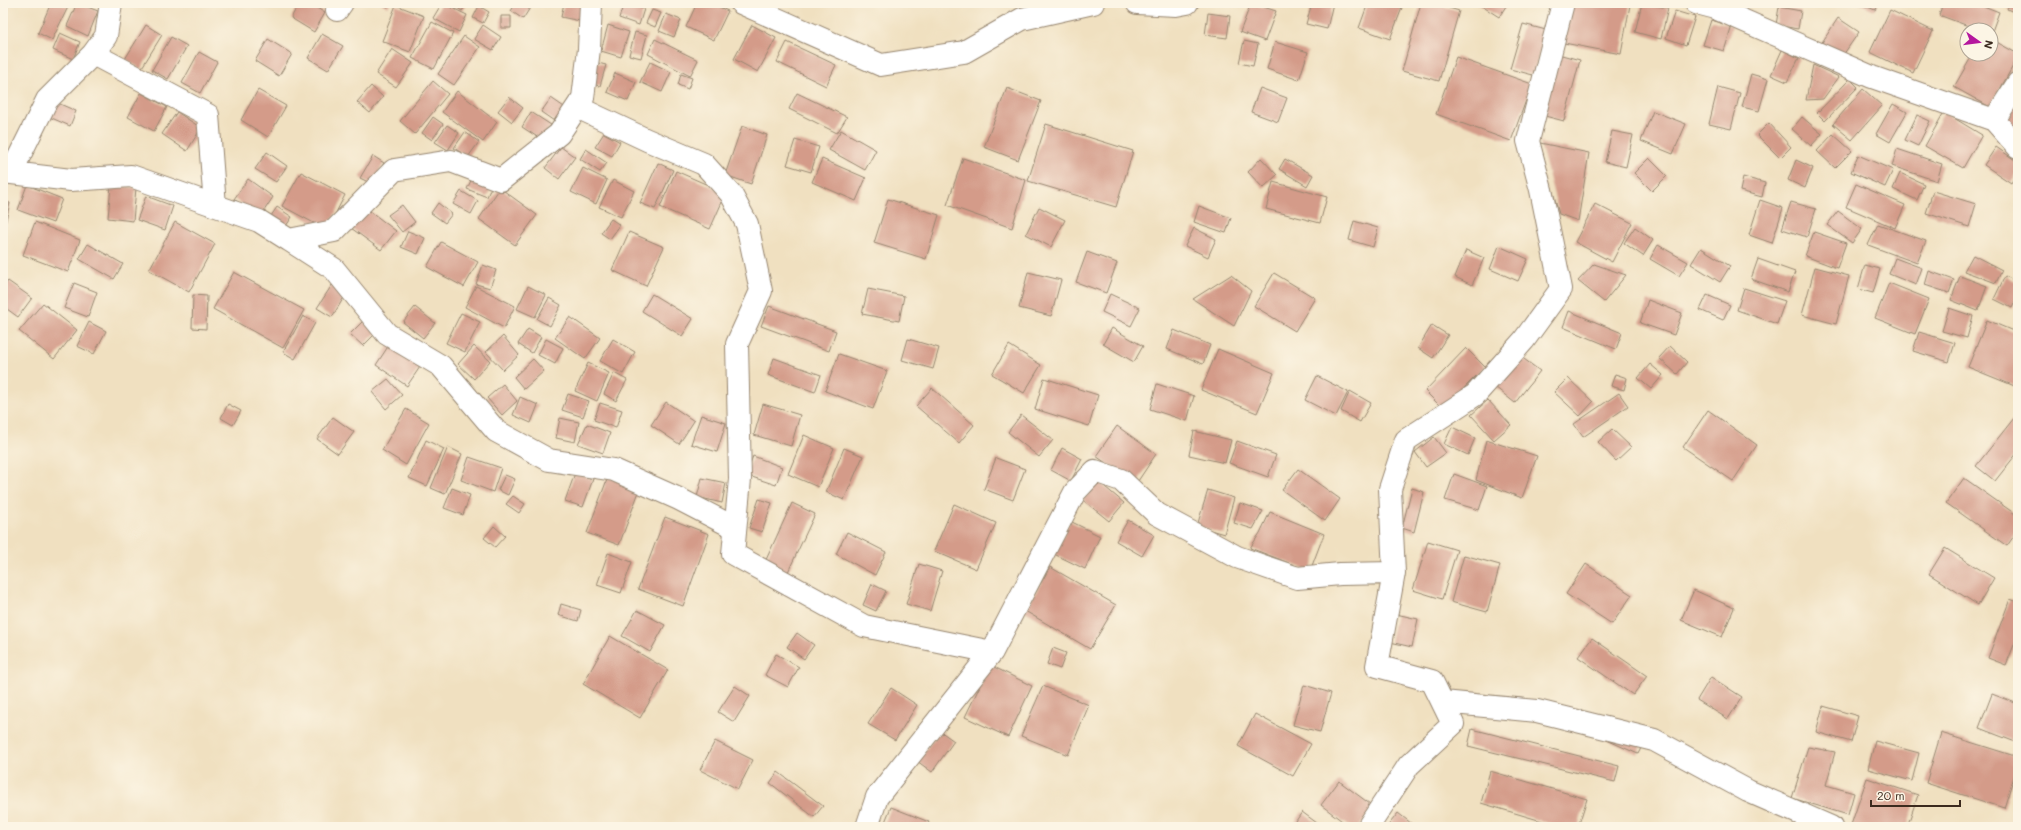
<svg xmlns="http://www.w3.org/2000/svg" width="2021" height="830" viewBox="0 0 2021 830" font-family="Mali,sans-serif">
  <rect width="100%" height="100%" fill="#fcf5e5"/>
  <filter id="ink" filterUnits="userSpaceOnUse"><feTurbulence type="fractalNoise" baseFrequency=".025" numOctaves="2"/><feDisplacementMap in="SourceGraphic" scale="8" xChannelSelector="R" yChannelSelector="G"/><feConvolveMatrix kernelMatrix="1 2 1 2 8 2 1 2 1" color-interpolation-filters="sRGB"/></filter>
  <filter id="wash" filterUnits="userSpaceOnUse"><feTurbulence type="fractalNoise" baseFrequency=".012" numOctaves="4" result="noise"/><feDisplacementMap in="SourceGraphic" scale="16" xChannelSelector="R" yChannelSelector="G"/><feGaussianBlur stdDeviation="0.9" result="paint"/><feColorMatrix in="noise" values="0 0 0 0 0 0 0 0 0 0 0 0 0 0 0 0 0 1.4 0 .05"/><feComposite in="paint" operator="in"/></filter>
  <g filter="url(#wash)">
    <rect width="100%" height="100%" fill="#f0e0c0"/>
    <g id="blocks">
      <path fill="#d49b89" d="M51 3H58L68 7 52 40 38 33Z
        M77 3 98 11 88 36 67 26Z
        M299 3H309L325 13 314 32 291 18Z
        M381 3H390L388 7Z
        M442 3 467 15 459 32 433 18Z
        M450 3H467L462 11Z
        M516 3H533L523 19 511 11Z
        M564 3H584L580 21 561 17Z
        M624 3 644 9 639 25 619 18Z
        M697 3H710L728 11 714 40 686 27Z
        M1251 3 1276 11 1265 41 1240 32Z
        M1312 3H1333L1327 29 1306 24Z
        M1368 3H1389L1402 8 1390 39 1359 28Z
        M1421 3H1433L1459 11 1439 81 1402 71Z
        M1477 3H1508L1499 17Z
        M1529 3H1550L1549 7Z
        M1571 3H1621L1630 5 1621 54 1564 43Z
        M1642 3 1668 8 1661 39 1635 32Z
        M1858 3H1878L1875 10Z
        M1943 3H1976L1999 12 1991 34V30H1979L1939 15Z
        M2010 3H2018V14L2007 9Z
        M396 5 424 16 410 52 382 41Z
        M479 6 489 12 483 23 473 18Z
        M1779 7 1801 11 1798 29 1776 25Z
        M652 10 661 13 655 27 646 23Z
        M1890 10 1933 31 1913 73 1870 52Z
        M1675 11 1695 17 1686 45 1666 38Z
        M1208 13 1230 16 1227 38 1205 35Z
        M666 14 681 20 674 37 659 31Z
        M501 16H511V28H501Z
        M1838 18 1859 32 1841 58 1821 44Z
        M1711 20 1732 26 1724 51 1703 45Z
        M432 22 453 33 434 69 412 58Z
        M1523 24 1546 30 1533 75 1510 69Z
        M146 25 162 35 141 69 125 59Z
        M483 25 501 37 493 50 474 39Z
        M608 25 629 32 621 57 601 51Z
        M752 25 776 38 758 72 734 59Z
        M635 32 647 35 641 58 629 55Z
        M60 33 80 42 73 59 53 50Z
        M322 34 343 46 328 70 308 58Z
        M464 36 480 47 454 85 438 74Z
        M171 37 187 46 168 79 152 70Z
        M268 39 292 54 279 76 255 61Z
        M655 39 698 60 690 76 648 54Z
        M1991 39 2018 54V57L1990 107 1954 87 1973 54H1991Z
        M1244 41 1258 44 1253 66 1239 63Z
        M787 42 836 65 826 86 777 62Z
        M1275 42 1308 52 1299 80 1267 69Z
        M392 49 413 63 396 87 376 74Z
        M1782 50 1799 58 1787 82 1771 75Z
        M199 52 217 62 200 93 182 83Z
        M1558 54 1580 60 1564 121 1541 115Z
        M1456 57 1532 84 1511 141 1436 114Z
        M594 62 606 65 600 86 588 83Z
        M650 62 671 72 662 92 640 82Z
        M1813 65 1839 77 1823 99 1806 100Z
        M615 73 636 82 628 101 607 92Z
        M681 74 692 78 688 89 678 85Z
        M1751 74 1768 79 1759 111 1742 107Z
        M1850 79 1858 87 1825 121 1817 113Z
        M433 81 448 94 415 134 400 121Z
        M371 86 383 97 370 113 357 102Z
        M1718 87 1740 93 1731 129 1709 124Z
        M1007 88 1041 101 1018 160 984 147Z
        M1260 88 1287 98 1278 122 1251 112Z
        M1863 89 1882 106 1852 140 1833 124Z
        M258 90 286 106 268 137 241 120Z
        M457 91 497 122 483 142 442 112Z
        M141 93 167 107 154 131 128 117Z
        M797 93 847 117 837 133 789 109Z
        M509 97 523 108 512 122 498 111Z
        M551 98 567 109 557 123 541 112Z
        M53 101 76 111 70 126 47 116Z
        M2018 101V128L2005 120Z
        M1893 104 1907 112 1890 142 1876 134Z
        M1653 111 1686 124 1673 154 1641 141Z
        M177 112 201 128 187 151 162 134Z
        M531 112 551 125 542 140 522 127Z
        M1944 112 1982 135 1963 168 1925 146Z
        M1917 115 1930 121 1918 146 1905 140Z
        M433 117 443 124 432 140 422 133Z
        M1802 117 1822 134 1811 146 1792 129Z
        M1769 123 1791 147 1780 158 1757 135Z
        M1046 124 1133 151 1116 207 1028 181Z
        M447 125 459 133 448 150 435 142Z
        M742 126 767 135 751 184 725 175Z
        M841 130 876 150 865 170 829 150Z
        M1612 131 1633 135 1626 167 1605 162Z
        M465 132 479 142 468 157 454 148Z
        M604 133 620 142 612 156 595 147Z
        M1833 134 1852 151 1835 168 1817 151Z
        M795 140 819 147 811 172 787 165Z
        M1540 143 1589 153 1578 221 1559 214Z
        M561 147 575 157 559 179 545 168Z
        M1996 147 2018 162V172L2011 183 1984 165Z
        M586 149 607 163 600 172 580 159Z
        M1897 149 1942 164 1937 181 1892 166Z
        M267 152 287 166 276 182 255 169Z
        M1858 155 1893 170 1885 187 1851 172Z
        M373 156 384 163 372 184 360 178Z
        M963 158 1026 180 1012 228 947 205Z
        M1261 158 1277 175 1263 188 1248 172Z
        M1649 158 1667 176 1652 191 1634 173Z
        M822 159 866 178 856 201 812 182Z
        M1285 159 1313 175 1307 186 1279 169Z
        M1796 160 1813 168 1805 188 1788 180Z
        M658 163 673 170 655 209 640 203Z
        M583 168 607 180 596 204 571 192Z
        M676 171 726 193 710 229 660 207Z
        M301 172 345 195 327 230 282 206Z
        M1900 173 1924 184 1917 200 1893 189Z
        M474 174 493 182 487 197 467 189Z
        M1743 177 1765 183 1762 197 1740 191Z
        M248 179 273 197 260 217 234 199Z
        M613 180 634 191 621 217 599 207Z
        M1273 182 1327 197 1320 223 1266 209Z
        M1856 184 1905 205 1895 228 1846 207Z
        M27 185 62 199 53 223 18 210Z
        M111 185 136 188 133 221 108 218Z
        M500 188 537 215 515 245 479 219Z
        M461 191 478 201 471 214 453 204Z
        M1933 191 1976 204 1969 227 1926 213Z
        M146 196 173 206 165 230 137 220Z
        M888 199 939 215 926 259 874 243Z
        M1760 200 1783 208 1772 243 1749 235Z
        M3 202 10 203 5 224 3 223Z
        M1791 202 1816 209 1807 237 1782 229Z
        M438 203 452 214 445 223 431 213Z
        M1595 204 1632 223 1612 262 1575 242Z
        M402 205 415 222 402 232 388 215Z
        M1199 206 1231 218 1226 233 1194 222Z
        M277 207 292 217 284 229 269 219Z
        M1039 207 1065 220 1051 247 1026 234Z
        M366 208 396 231 381 250 351 228Z
        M1838 211 1862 229 1852 243 1827 225Z
        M611 219 620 225 610 239 601 233Z
        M1354 221 1378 228 1373 247 1349 240Z
        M35 222 80 240 68 272 23 255Z
        M175 222 215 244 189 292 149 270Z
        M1878 224 1926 241 1917 263 1868 245Z
        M1635 227 1653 240 1643 256 1624 243Z
        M1194 228 1216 239 1208 257 1185 246Z
        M408 231 425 238 418 254 401 247Z
        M629 232 664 247 646 286 612 270Z
        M1814 232 1846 243 1837 268 1805 256Z
        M441 242 478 262 464 287 427 267Z
        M88 244 123 264 114 279 79 259Z
        M1658 245 1688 262 1679 276 1650 259Z
        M1499 246 1528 259 1518 281 1490 269Z
        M1701 248 1730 266 1720 282 1691 264Z
        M1466 250 1484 258 1472 285 1455 277Z
        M1087 252 1117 263 1106 293 1076 282Z
        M1973 255 2002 270 1996 283 1964 271Z
        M1895 258 1922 268 1916 285 1889 274Z
        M1758 259 1795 272 1788 292 1751 279Z
        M1594 264 1626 275 1604 302 1578 281Z
        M2018 264V275L2014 273Z
        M483 265 496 270 490 288 476 284Z
        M1865 265 1880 269 1873 293 1858 289Z
        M1815 267 1849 276 1836 324 1802 315Z
        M1929 271 1954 280 1949 293 1925 285Z
        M234 272 304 310 283 348 213 309Z
        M1028 272 1061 280 1051 316 1019 308Z
        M1274 273 1315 298 1295 331 1254 306Z
        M1231 275 1251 291 1234 326 1193 299Z
        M1960 276 1987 286 1978 311 1951 300Z
        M2005 276 2018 282V296L2012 308 1994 299Z
        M8 281 32 298 18 317 3 306V287Z
        M74 283 97 292 88 317 64 308Z
        M1889 283 1929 299 1915 334 1875 318Z
        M332 285 346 294 332 317 317 308Z
        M476 286 515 306 504 328 465 307Z
        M528 286 546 295 535 317 517 309Z
        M1744 288 1785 301 1777 324 1737 310Z
        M868 289 904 296 899 321 862 314Z
        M652 294 693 319 682 336 642 311Z
        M1110 294 1140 308 1131 326 1102 312Z
        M193 295 207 296 206 329 192 328Z
        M1707 295 1730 305 1723 320 1700 310Z
        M549 298 561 305 550 326 537 319Z
        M1648 300 1682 313 1674 335 1640 323Z
        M43 303 77 330 54 359 19 331Z
        M769 306 836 331 829 351 761 326Z
        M415 307 435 323 423 338 403 322Z
        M1949 308 1973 316 1967 338 1942 331Z
        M1569 311 1622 333 1616 349 1563 327Z
        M461 313 480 322 465 352 446 343Z
        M303 316 315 323 295 359 283 352Z
        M570 317 600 338 585 359 555 338Z
        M1987 320 2018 333 2017 387 1968 367Z
        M363 321 376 333 363 346 350 334Z
        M89 322 106 331 94 354 77 346Z
        M1432 325 1448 335 1433 358 1418 348Z
        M1112 328 1143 346 1134 362 1103 344Z
        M528 329 541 337 532 353 518 344Z
        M1174 330 1210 345 1203 364 1167 349Z
        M1919 332 1955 343 1949 362 1913 351Z
        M503 336 519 355 503 370 486 352Z
        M546 339 563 348 555 364 538 355Z
        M613 339 635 352 623 374 600 361Z
        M908 339 939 348 933 369 902 360Z
        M389 345 420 367 407 386 376 365Z
        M1009 345 1041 365 1024 393 992 374Z
        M474 346 490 361 474 379 458 364Z
        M1670 346 1687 362 1677 374 1659 358Z
        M1466 348 1485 367 1443 409 1425 391Z
        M1218 349 1274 373 1257 413 1201 390Z
        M839 354 887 371 873 409 825 391Z
        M1520 356 1540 371 1515 403 1495 387Z
        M774 358 821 375 815 392 768 375Z
        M533 359 544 371 524 389 514 377Z
        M588 363 609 373 597 401 575 391Z
        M1650 364 1663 375 1651 389 1638 378Z
        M614 373 627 380 616 401 604 394Z
        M1615 374 1627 378 1624 390 1611 386Z
        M1317 376 1348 392 1336 416 1305 400Z
        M1044 378 1098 395 1089 426 1035 409Z
        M1568 378 1593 402 1580 416 1554 392Z
        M388 379 402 395 386 409 372 392Z
        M503 384 517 401 502 415 487 398Z
        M1157 384 1194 396 1187 421 1150 409Z
        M932 388 974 425 959 443 916 406Z
        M1350 391 1371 403 1360 422 1341 411Z
        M1619 393 1628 406 1583 437 1574 424Z
        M568 394 589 401 583 417 562 410Z
        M520 397 538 405 531 423 513 415Z
        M1488 400 1511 425 1494 440 1471 415Z
        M666 402 694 421 679 444 651 425Z
        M600 403 622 410 616 428 594 420Z
        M228 404 241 411 233 425 221 418Z
        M763 404 800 415 791 446 754 435Z
        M406 409 429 423 406 465 382 450Z
        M1708 410 1757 445 1733 481 1683 447Z
        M2018 413V452L1995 481 1976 466Z
        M701 415 726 423 717 452 691 444Z
        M1021 415 1053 440 1039 457 1008 432Z
        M333 417 354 432 338 454 317 439Z
        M560 418 579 422 575 442 556 438Z
        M587 424 610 433 603 453 578 444Z
        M1117 426 1156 454 1136 484 1096 456Z
        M1452 427 1475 438 1468 455 1444 444Z
        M1612 429 1631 447 1616 461 1598 442Z
        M1194 431 1231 440 1225 463 1189 455Z
        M804 435 834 448 818 487 788 474Z
        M1434 437 1446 453 1426 467 1415 452Z
        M426 440 444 449 427 486 409 478Z
        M1486 440 1537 456 1522 498 1476 480Z
        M1237 441 1276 455 1268 477 1229 463Z
        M448 447 462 454 445 494 431 488Z
        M844 448 863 456 844 500 826 492Z
        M1062 448 1082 459 1071 481 1051 470Z
        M753 456 782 467 776 485 746 475Z
        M469 457 501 468 493 492 461 480Z
        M996 458 1025 469 1013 500 984 489Z
        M1298 469 1340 499 1325 521 1282 490Z
        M575 473 593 479 583 507 565 501Z
        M1454 474 1487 486 1479 510 1445 500Z
        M505 475 515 479 508 495 498 490Z
        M608 477 640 489 619 545 587 533Z
        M702 478 726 483 722 503 697 497Z
        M1964 478 2018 516V530L2007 546 1946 503Z
        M1098 481 1124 503 1109 521 1083 500Z
        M452 488 470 495 463 515 444 508Z
        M1412 488 1424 492 1414 532 1402 528Z
        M1208 490 1234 498 1224 534 1197 526Z
        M513 496 525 504 519 513 506 504Z
        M759 499 772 503 762 532 749 528Z
        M792 503 815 514 788 572 765 562Z
        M1240 503 1263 511 1253 529 1234 523Z
        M954 504 996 523 976 569 934 551Z
        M1270 512 1324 534 1310 571 1250 548 1260 533Z
        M665 517 709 534 683 606 638 589Z
        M1128 520 1154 535 1142 556 1116 541Z
        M1070 521 1100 536 1085 569 1054 554Z
        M494 526 505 536 495 547 484 538Z
        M847 532 886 552 875 575 836 554Z
        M1428 541 1457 550 1442 599 1413 590Z
        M1945 548 1994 578 1978 605 1929 574Z
        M608 553 632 562 621 593 597 585Z
        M1464 555 1500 565 1487 612 1451 602Z
        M919 564 942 571 930 611 906 604Z
        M1586 564 1632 595 1612 624 1566 594Z
        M1050 567 1116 605 1090 649 1025 611Z
        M872 584 886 591 876 611 863 605Z
        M1694 590 1734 608 1722 637 1681 620Z
        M2010 599 2018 602V635L2006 665 1988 658Z
        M561 604 581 610 578 621 558 615Z
        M637 610 665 625 650 652 622 636Z
        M1396 614 1418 619 1412 647 1390 642Z
        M797 633 814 645 804 659 787 647Z
        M610 636 668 670 640 718 583 684Z
        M1592 638 1647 676 1633 695 1578 657Z
        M1053 648 1066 653 1060 669 1047 664Z
        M776 654 799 667 788 687 765 675Z
        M990 665 1032 686 1008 737 965 717Z
        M1711 677 1742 697 1728 719 1697 700Z
        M1304 685 1331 693 1320 732 1293 725Z
        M735 686 750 696 734 722 718 712Z
        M1043 686 1089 705 1068 755 1021 736Z
        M891 688 917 705 895 740 868 724Z
        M1992 694 2018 704V743L1979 728Z
        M1823 706 1858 716 1851 742 1816 732Z
        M1255 714 1311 744 1293 776 1238 746Z
        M1472 729 1619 766 1615 782 1468 746Z
        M940 731 954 741 932 772 917 761Z
        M1941 733 2018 757V764L2004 808 1926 783Z
        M1598 736 1646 738 1638 754Z
        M715 741 753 760 738 789 700 770Z
        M1875 741 1919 753 1912 781 1868 769Z
        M1808 747 1835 752 1826 785 1854 793 1848 815 1792 798Z
        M1490 771 1587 799 1578 827H1562L1481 803Z
        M778 772 823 806 814 817 770 783Z
        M1867 778 1918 795 1907 827H1856L1851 825Z
        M1339 781 1374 807 1359 827H1350L1321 805Z
        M891 807 929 822 927 827H883Z
        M1302 812 1321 826V827H1292Z
        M1398 813 1416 827H1387Z"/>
    </g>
  </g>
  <g filter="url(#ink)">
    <use href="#blocks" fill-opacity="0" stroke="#96856f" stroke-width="1"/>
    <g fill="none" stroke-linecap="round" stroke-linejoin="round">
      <g stroke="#96856f" stroke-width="24">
        <path id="minor" d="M111 3 106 36 93 54 208 115 215 206
          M741 3 881 65 964 52 1022 19 1093 3
          M1137 3 1176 5 1187 3
          M1696 3 1715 8 1872 77 1994 120
          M337 10 342 3
          M2018 83 1994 120 2018 147
          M577 107 647 140 704 164 731 194 747 224 761 291 737 344 740 479 733 554 864 626 992 652 877 797 867 827
          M3 172 71 180 131 176 259 221 289 240 334 231 394 170 451 161 501 180 559 134 583 98 589 49 591 3
          M11 173 47 100 93 54
          M289 240 334 269 387 334 441 366 496 431 549 460 614 470 679 499 735 528
          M992 652 1075 492 1095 471 1121 480 1157 514 1237 557 1297 578 1340 574 1394 573 1390 489 1406 440 1475 395 1524 340 1561 289 1541 190 1528 141 1563 3
          M1443 702 1537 711 1654 740 1748 791 1831 827
          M1368 827 1409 765 1453 724 1432 681 1377 666 1394 573"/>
      </g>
      <use href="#minor" stroke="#fff" stroke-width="22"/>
    </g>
  </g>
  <rect width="2021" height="830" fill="none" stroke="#fcf5e5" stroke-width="16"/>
  <g transform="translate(1979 42) rotate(104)"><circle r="19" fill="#fcf5e5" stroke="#afa495"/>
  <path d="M0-3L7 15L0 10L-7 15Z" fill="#b5179e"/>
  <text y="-6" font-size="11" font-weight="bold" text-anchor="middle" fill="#3b2a1e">N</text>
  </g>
  <path d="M1871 800v6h89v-6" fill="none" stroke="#3b2a1e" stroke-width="2"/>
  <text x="1877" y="800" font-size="12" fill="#3b2a1e" stroke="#fcf5e5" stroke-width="3" paint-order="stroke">20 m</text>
</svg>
